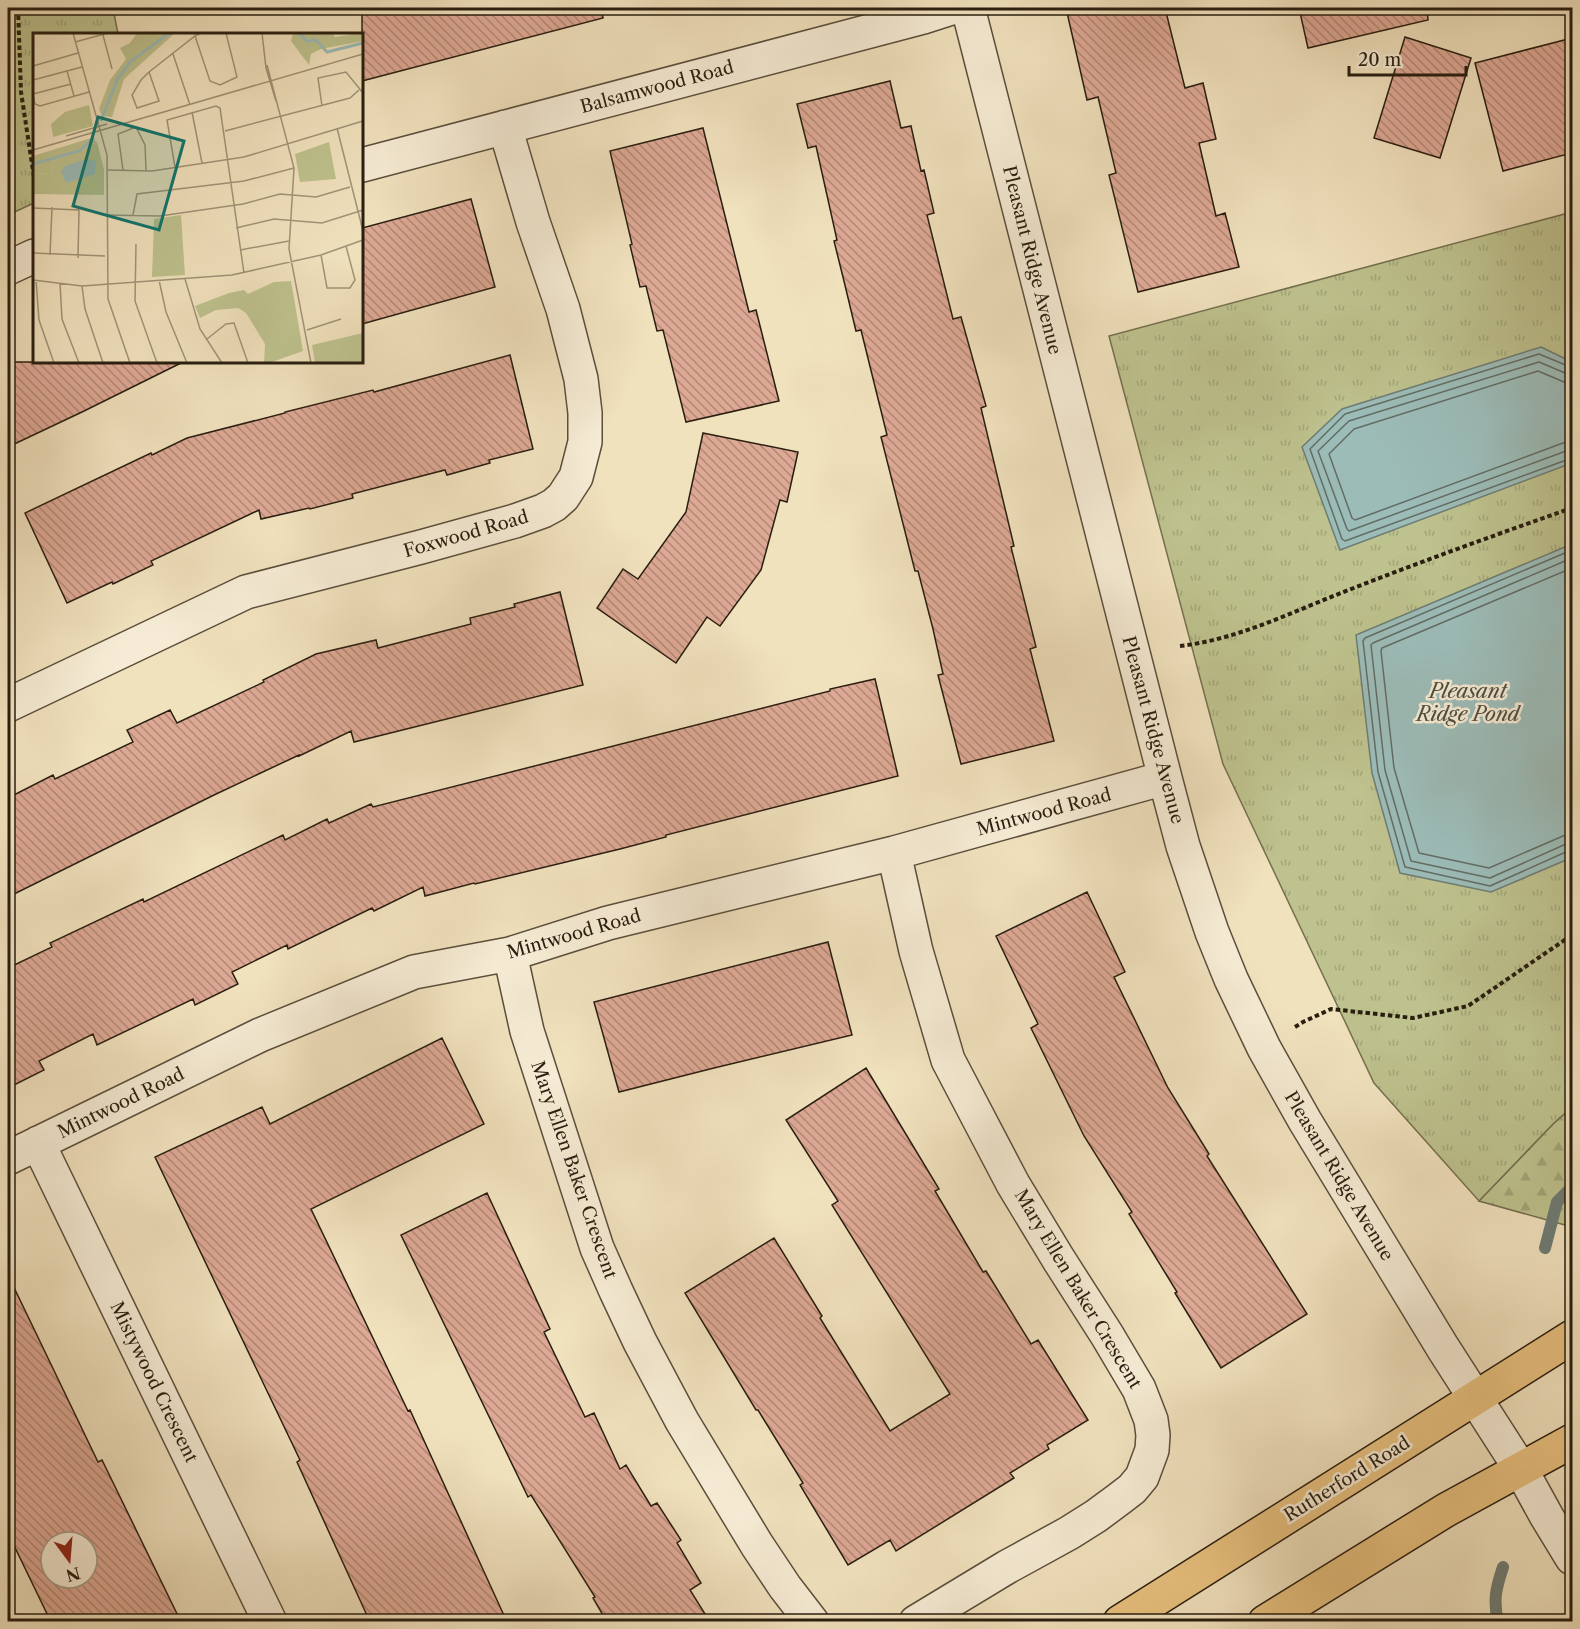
<svg xmlns="http://www.w3.org/2000/svg" width="1580" height="1629" viewBox="0 0 1580 1629" font-family="'Libre Caslon Text',serif">
  <defs>
    <pattern id="forest-firs" width="22" height="20" patternUnits="userSpaceOnUse" patternTransform="scale(1.5)"><rect width="22" height="20" fill="#bec28e"/><path d="M5 1l3.5 6h-7zM16 11l3.5 6h-7z" fill="#a3a679"/></pattern>
    <pattern id="park-tufts" width="24" height="20" patternUnits="userSpaceOnUse" patternTransform="scale(1.5)"><rect width="24" height="20" fill="#bec28e"/><path d="M3 7l-1-3M5 7V3M7 7l1-3M15 17l-1-3M17 17v-4M19 17l1-3" fill="none" stroke="#a3a679"/></pattern>
    <pattern id="building-back-hatch" width="6" height="6" patternUnits="userSpaceOnUse" patternTransform="scale(1.5)"><rect width="6" height="6" fill="#dda894"/><path d="M-1 5l2 2M0 0l6 6M5-1l2 2" fill="none" stroke="#b38877"/></pattern>
  </defs>
  <rect width="100%" height="100%" fill="#f1e2be"/>
  <filter id="stains"><feTurbulence type="fractalNoise" baseFrequency=".00333" numOctaves="4"/><feColorMatrix values="0 0 0 0 .2 0 0 0 0 .09 0 0 0 0 .02 0 0 0 .5 -.17"/></filter>
  <radialGradient id="worn" r=".72"><stop offset=".6" stop-color="#630" stop-opacity="0"/><stop offset="1" stop-color="#630" stop-opacity=".3"/></radialGradient>
  <path fill="url(#forest-firs)" stroke="#74704f" stroke-width="1.5" d="M1572 1107V1227L1479 1201 1553 1124Z"/>
  <path fill="url(#park-tufts)" stroke="#74704f" stroke-width="1.5" d="M8 8H113L118 34H34V203L8 215Z
    M1572 212V1107L1553 1124 1479 1201 1374 1083 1223 764 1109 336Z"/>
  <path fill="#9cbcb8" stroke="#6e7d75" stroke-width="1.5" d="M1541 347 1572 362V463L1340 550 1302 447 1342 409Z
    M1572 544V855L1566 860 1491 892 1400 873 1372 773 1356 635Z"/>
  <g fill="none" stroke-linecap="round" stroke-linejoin="round">
    <path stroke="#626d64" stroke-width="1.5" d="M1572 367 1568 366 1539 354 1345 414 1310 449 1342 539 1345 541 1572 458
      M1572 374 1565 373 1539 362 1349 421 1318 451 1347 529 1349 531 1566 451H1572
      M1572 383 1564 382 1538 371 1354 429 1329 454 1352 518 1355 520 1563 443 1572 442
      M1572 550 1365 638 1363 641 1378 772 1405 867 1490 886 1568 851H1572
      M1572 558 1373 643 1371 645 1385 770 1411 861 1490 878 1566 844 1572 843
      M1572 568 1382 648 1381 651 1394 768 1419 853 1489 868 1563 836 1572 834"/>
    <path stroke="#6e7d75" stroke-width="12" d="M1545 1248 1557 1202 1572 1187
      M1498 1622C1493 1600 1496 1588 1503 1567"/>
  </g>
  <path fill="url(#building-back-hatch)" stroke="#291e10" stroke-width="1.5" fill-rule="evenodd" d="M362 8H602L603 18 362 81Z
    M1066 8H1165L1185 88 1203 83 1216 139 1199 143 1216 216 1225 213 1239 267 1138 292 1109 175 1116 173 1098 97 1087 100Z
    M1299 8H1427L1428 20 1308 48Z
    M1405 37 1471 58 1440 158 1374 138Z
    M1572 38V153L1503 171 1475 63Z
    M890 81 901 128 911 126 921 171 924 170 934 213 927 215 953 319 961 317 986 406 981 408 1014 546 1011 547 1036 647 1030 649 1054 741 961 764 938 675 943 674 933 629 918 571H915L881 437 887 435 861 330 856 331 843 277 834 241 837 240 816 146 808 148 797 104Z
    M703 128 749 312 756 310 779 401 686 422 663 330 657 331 646 286 640 287 630 245 632 244 610 151Z
    M471 199 495 287 362 324V228Z
    M510 355 533 449 489 460 490 463 447 475 445 470 352 494 353 498 310 509 309 508 261 519 259 510 151 561 153 565 113 584 112 582 67 603 25 513 151 453 152 455 187 438 285 413V412L373 390 374 392Z
    M8 362H183L82 412 8 447Z
    M703 433 798 452 787 502 780 500 761 570 720 626 707 617 676 663 597 608 623 569 638 579 686 512Z
    M560 592 583 685 354 742 351 731 299 756V755L214 795 8 897V798L53 775 55 779 133 742 127 730 170 710 177 723 264 682 263 680 316 654 376 640 378 648 471 624 470 618 515 607 514 604Z
    M875 679 898 776 666 835V837L620 849 475 884 474 883 425 896 423 887 374 911 372 908 288 949 287 945 232 972 238 984 195 1005 193 999 97 1045 93 1034 39 1061 44 1070 8 1088V968L52 947 50 943 143 899 144 902 283 835 285 840 327 819 329 823 371 804 373 807 830 691V689Z
    M1087 892 1125 972 1114 977 1168 1088 1209 1154 1207 1156 1307 1314 1221 1368 1175 1293 1177 1292 1129 1214 1132 1212 1084 1136 1031 1028 1038 1024 996 936Z
    M828 942 852 1035 714 1068 619 1092 594 1002Z
    M442 1038 484 1124 311 1209 408 1411 410 1410 507 1622H370L297 1462 300 1460 155 1157 262 1107 270 1124Z
    M866 1068 939 1189 935 1191 983 1272 986 1271 1031 1344 1038 1340 1088 1420 1047 1445 1049 1449 1010 1473 1014 1478 896 1551 890 1540 848 1565 800 1485 803 1483 758 1410H756L685 1293 774 1238 822 1316 820 1318 890 1431 950 1394 832 1205 838 1201 786 1120Z
    M487 1193 550 1329 544 1332 585 1417 594 1413 620 1469 626 1465 651 1506 657 1503 681 1540 677 1543 701 1583 690 1590 710 1622H607L593 1598 595 1597 531 1495 528 1497 401 1235Z
    M8 1275 98 1462 102 1460 181 1622H51L8 1533ZM51 1542H87V1578H51Z"/>
  <g fill="none" stroke-linecap="round" stroke-linejoin="round">
    <g stroke="#5b4f3c" stroke-width="36">
      <path id="minor" d="M968 8 1165 778 1183 846 1212 932 1231 979 1264 1048 1305 1121 1443 1348 1520 1468 1547 1517 1572 1558
        M362 165 923 17 951 8
        M8 268 34 256
        M8 705 246 592 421 547 515 521 543 511 554 505 563 497 576 477 585 442V413L581 379 563 309 533 222 505 127
        M894 853 916 951 948 1060 1013 1184 1059 1260 1107 1335 1139 1389 1151 1420 1153 1435 1152 1450 1142 1477 1132 1489 1119 1499 1096 1516 1069 1533 1007 1567 916 1622
        M510 954 527 1031 597 1248 616 1291 640 1342 682 1421 757 1545 785 1587 812 1622
        M38 1143 270 1622
        M8 1158 260 1035 414 972 510 954 608 923 894 853 1165 778"/>
    </g>
    <g stroke="#291e10" stroke-width="36">
      <path id="major" d="M1120 1622 1572 1337
        M1265 1622 1446 1510 1572 1441"/>
    </g>
    <path stroke="#291e10" stroke-width="4" stroke-dasharray="4.5 3" stroke-linecap="butt" d="M18 8 21 92 34 177
      M1180 646C1235 640 1290 613 1341 593 1417 563 1495 535 1572 508
      M1295 1027 1303 1022 1331 1009 1413 1018 1468 1006 1572 935"/>
    <use href="#minor" stroke="#f6ecd5" stroke-width="33"/>
    <use href="#major" stroke="#e8c17f" stroke-width="33"/>
  </g>
  <g text-anchor="middle" dominant-baseline="central" stroke-width="5" stroke-linejoin="round" paint-order="stroke">
    <g font-size="18" fill="#291e10" stroke="#f6ecd5">
      <text transform="translate(657 87) rotate(-15)">Balsamwood Road</text>
      <text transform="translate(1032 260) rotate(76)">Pleasant Ridge Avenue</text>
      <text transform="translate(466 534) rotate(-16)">Foxwood Road</text>
      <text transform="translate(1153 730) rotate(75)">Pleasant Ridge Avenue</text>
      <text transform="translate(1044 812) rotate(-15)">Mintwood Road</text>
      <text transform="translate(574 934) rotate(-16)">Mintwood Road</text>
      <text transform="translate(121 1103) rotate(-26)">Mintwood Road</text>
      <text transform="translate(574 1170) rotate(71)">Mary Ellen Baker Crescent</text>
      <text transform="translate(1339 1176) rotate(59)">Pleasant Ridge Avenue</text>
      <text transform="translate(1078 1289) rotate(59)">Mary Ellen Baker Crescent</text>
      <text transform="translate(154 1382) rotate(64)">Mistywood Crescent</text>
      <text transform="translate(1347 1479) rotate(-32)">Rutherford Road</text>
    </g>
    <g font-size="20" font-style="italic" fill="#4c4d42" stroke="#f6ecd5">
      <text x="1468" y="691">Pleasant<tspan x="1468" dy="23">Ridge Pond</tspan></text>
    </g>
  </g>
  <g transform="translate(33 33)">
    <rect width="330" height="330" fill="#f1e2be"/>
    <path d="M104 0H142L91 46 79 84 69 83 66 76 77 47 93 26 87 15 97 10ZM260 0H300L302 4 330 0V8L288 16 278 21 276 32 258 8ZM56 72 60 93 20 104 18 91 32 79ZM58 105 64 109 21 128 18 140 0 141V123ZM258 248 270 318 236 330H231L232 311 213 280 205 275 183 277 167 285 162 273 196 260 211 257 215 261 241 249ZM330 300V330H282L279 312Z" fill="#bec28e"/>
    <path d="M64 109 71 136V162L0 161V141L18 140 21 128ZM296 109 303 146 267 149 262 121ZM148 182 152 242 119 244 121 186Z" fill="#bec28e"/>
    <path d="M130 196a8 8 0 1 1 16 0a8 8 0 1 1-16 0Z" fill="#bec28e"/>
    <path d="M54 126 63 128 62 141 33 150 28 138 32 133Z" fill="#9cbcb8"/>
    <path fill="none" stroke="#9cbcb8" stroke-width="3" d="M266 0 274 8 283 7 294 19 330 10M68 88 84 47 98 28 136 0M0 131 46 118 61 105"/>
    <path fill="none" stroke="#a19478" stroke-width="1.5" d="M40 0 74 122 75 266 97 330M229 0 233 35 243 68M70 2 79 36M162 3 177 48 187 52 204 44 193 0M42 9 75 0M140 21 157 72M234 32 261 135 256 216 278 330M0 33 45 20M34 38 41 63M116 39 126 68 104 75 99 62 108 47 116 39 162 3 168 0M0 47 49 34M0 61 38 51M0 62 2 71 7 73 56 59M289 73 285 45 313 39 330 60M159 79 169 130M304 95 330 198M192 98 317 65 326 57M33 103 74 91M0 117 330 21M142 134 134 87 183 73 187 75 211 240M75 137 119 138 211 124 330 88M90 137 85 101 103 94 112 112 113 137M0 175 46 177 45 225M73 182 127 183 210 171 247 161 283 164 317 154M100 182 104 161 211 148 261 135M203 195 241 186 289 190 330 177M103 211 102 268 124 330M207 217 256 208M0 220 72 223M17 222 19 174M288 222 294 255H317L322 247 313 213M152 246 167 296 189 330M0 247 49 253 199 242 288 222 330 207M3 247 6 287 21 330M126 247 133 279 154 330M27 250 29 286 46 330M49 253 52 276 70 330M274 297 308 286M174 306 193 291 201 290 215 330"/>
    <path fill="#0f766e" fill-opacity="0.15" stroke="#0f766e" stroke-width="3" d="M65 84 151 108 126 197 40 173Z"/>
    <rect width="330" height="330" fill="none" stroke="#291e10" stroke-width="3"/>
  </g>
  <rect width="1580" height="1629" fill="none" stroke="#f1e2be" stroke-width="30"/>
  <rect x="9" y="9" width="1562" height="1611" fill="none" stroke="#291e10" stroke-width="3"/>
  <rect x="15" y="15" width="1550" height="1599" fill="none" stroke="#291e10" stroke-width="1.5"/>
  <g transform="translate(69 1560) rotate(164)"><circle r="28" fill="#f6ecd5" stroke="#a49a86" stroke-width="1.5"/>
  <path d="M0-4.5L10 22L0 15L-10 22Z" fill="#8f2418"/>
  <text y="-9" font-size="16" font-weight="bold" text-anchor="middle" fill="#291e10">N</text>
  </g>
  <path d="M1349 66v9h117v-9" fill="none" stroke="#291e10" stroke-width="3"/>
  <text x="1358" y="66" font-size="18" fill="#291e10" stroke="#f6ecd5" stroke-width="4.5" paint-order="stroke">20 m</text>
  <rect width="100%" height="100%" filter="url(#stains)"/>
  <rect width="100%" height="100%" fill="url(#worn)"/>
</svg>
